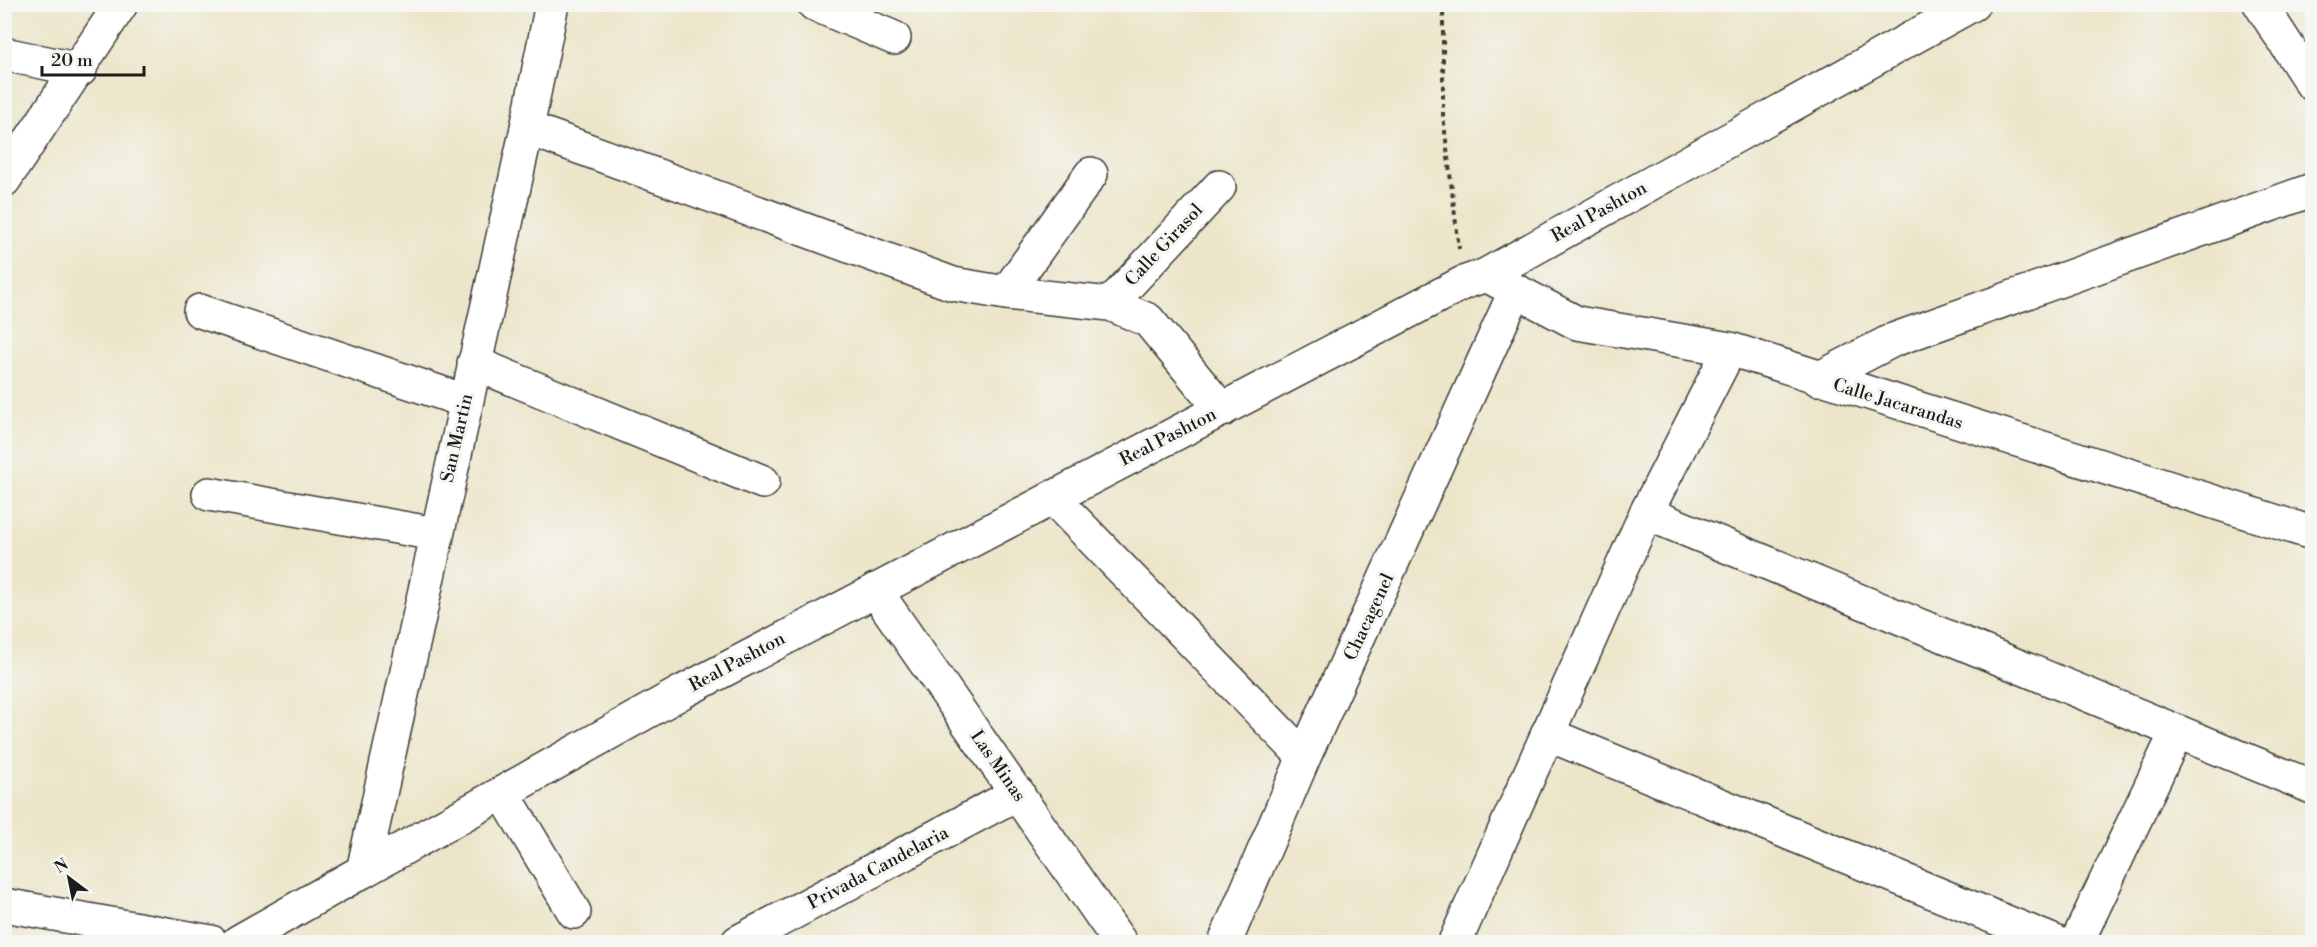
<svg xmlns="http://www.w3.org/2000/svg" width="2317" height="947" viewBox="0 0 2317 947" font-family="'Libre Bodoni',serif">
  <rect width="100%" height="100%" fill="#f6f6f2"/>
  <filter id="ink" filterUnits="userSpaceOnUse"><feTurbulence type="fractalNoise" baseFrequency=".0167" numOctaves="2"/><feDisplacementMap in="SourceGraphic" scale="12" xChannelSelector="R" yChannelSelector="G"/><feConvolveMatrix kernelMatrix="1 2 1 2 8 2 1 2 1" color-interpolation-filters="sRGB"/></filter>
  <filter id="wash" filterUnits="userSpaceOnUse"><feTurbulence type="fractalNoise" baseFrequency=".008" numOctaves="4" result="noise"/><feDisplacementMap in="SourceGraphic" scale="24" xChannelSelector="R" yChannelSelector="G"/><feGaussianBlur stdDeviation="1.35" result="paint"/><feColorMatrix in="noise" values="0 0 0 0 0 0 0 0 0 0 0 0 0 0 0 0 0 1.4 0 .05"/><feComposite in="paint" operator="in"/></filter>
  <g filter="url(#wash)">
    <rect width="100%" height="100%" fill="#ece5c9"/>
  </g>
  <g filter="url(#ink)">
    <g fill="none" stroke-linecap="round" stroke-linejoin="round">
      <g stroke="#3b3a36" stroke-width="36">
        <path id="street" d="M814 4 894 38
          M4 54 80 70
          M527 128 953 284 1006 293 1110 304 1148 320 1222 410
          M1486 275 1577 323 1730 349 2312 533
          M1006 293 1091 174
          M1110 304 1219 187
          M200 311 465 401
          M474 363 763 482
          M1818 379 1893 340 2312 190
          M209 494 436 534
          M1052 497 1304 757
          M1646 513 2312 787
          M875 590 1120 942
          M1547 734 2055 942
          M503 793 574 912
          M363 871 682 692 1463 283 1486 275 1973 4
          M4 905 211 942
          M738 942 1018 793
          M1225 942 1304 757 1515 292
          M1455 942 1646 513 1730 349
          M2077 942 2177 731"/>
      </g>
      <g stroke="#3b3a36" stroke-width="36">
        <path id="secondary" d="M2260 4 2312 84
          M4 180 121 4
          M238 942 363 871 527 128 552 4"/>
      </g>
      <path stroke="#3b3a36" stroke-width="4" stroke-dasharray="4.5 4.5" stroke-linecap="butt" d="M1443 4V115L1459 249"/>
      <use href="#street" stroke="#fff" stroke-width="33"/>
      <use href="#secondary" stroke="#fff" stroke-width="33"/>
    </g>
  </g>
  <g text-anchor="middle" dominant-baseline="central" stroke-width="6" stroke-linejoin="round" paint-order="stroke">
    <g font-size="18" fill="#1c1c1c" stroke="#f6f6f2">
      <text transform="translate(1599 212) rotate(-29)">Real Pashton</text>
      <text transform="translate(1164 245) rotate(-47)">Calle Girasol</text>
      <text transform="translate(1898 404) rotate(17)">Calle Jacarandas</text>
      <text transform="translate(1168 437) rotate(-27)">Real Pashton</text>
      <text transform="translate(457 438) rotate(-77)">San Martin</text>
      <text transform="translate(1369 617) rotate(-65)">Chacagenel</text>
      <text transform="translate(737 662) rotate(-28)">Real Pashton</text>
      <text transform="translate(998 766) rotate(55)">Las Minas</text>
      <text transform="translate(878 868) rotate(-28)">Privada Candelaria</text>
    </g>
  </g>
  <rect width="2317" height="947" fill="none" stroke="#f6f6f2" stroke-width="24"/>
  <g transform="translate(69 878) rotate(328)" stroke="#f6f6f2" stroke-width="4.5" paint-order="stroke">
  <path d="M0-4.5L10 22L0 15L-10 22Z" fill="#1c1c1c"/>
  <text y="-9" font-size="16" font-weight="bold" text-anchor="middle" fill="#1c1c1c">N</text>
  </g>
  <path d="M42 66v9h102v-9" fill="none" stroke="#1c1c1c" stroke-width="3"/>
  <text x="51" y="66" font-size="18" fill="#1c1c1c" stroke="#f6f6f2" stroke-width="4.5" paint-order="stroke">20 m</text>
</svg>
